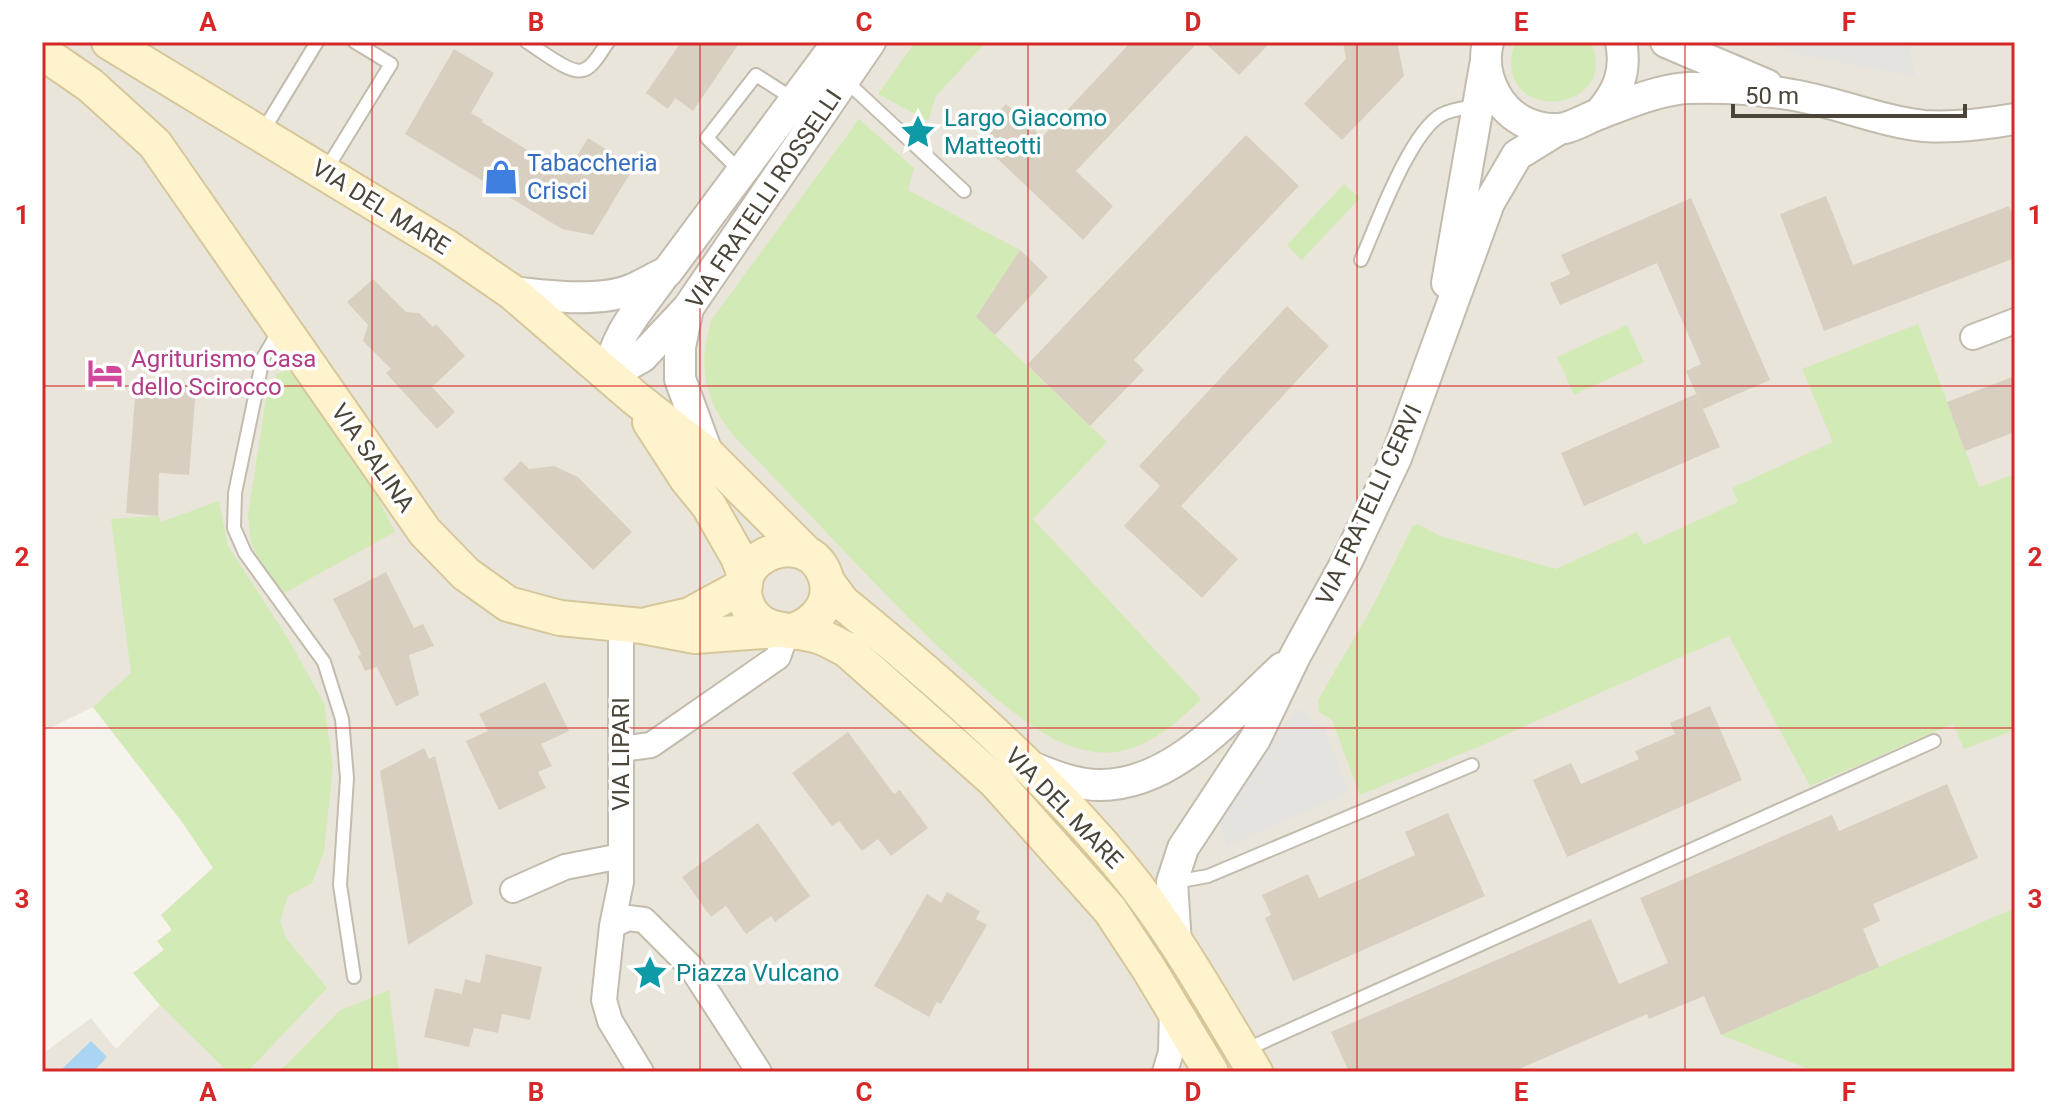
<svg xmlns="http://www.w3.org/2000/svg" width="2057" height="1114" viewBox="0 0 2057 1114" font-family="Roboto,sans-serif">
  <rect width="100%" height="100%" fill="#f6f3ec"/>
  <path fill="#eae5da" d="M42 42H2015V1072H42V1051L44 1053 91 1018 116 1049 160 1005 133 973 164 950 157 941 172 930 161 915 213 868 182 822 93 707 42 732Z"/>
  <path fill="#d2eab5" d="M915 42H986L936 96 928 121 878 94Z
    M1515 42H1591C1623 116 1487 126 1515 42Z
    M859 119 914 168 908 190 1020 250 976 317 1107 442 1033 519 1201 699C1180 721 1148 748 1115 752 1089 756 1056 742 1035 728 974 685 921 631 869 577 825 531 780 484 735 437 704 401 697 364 712 319Z
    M1344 184 1360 198 1302 260 1287 245Z
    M1918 324 1979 487 2015 474V730L1964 749 1953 724 1810 786 1729 636 1480 746 1360 795 1332 720 1319 712 1318 700 1374 604 1412 527 1418 524 1440 536 1556 569 1637 532 1644 545 1738 502 1732 488 1833 442 1802 369Z
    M1627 325 1644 362 1574 395 1557 357Z
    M286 370 293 374 363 468 395 532 284 593 266 572 251 543 248 514 267 393 277 374Z
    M219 501 228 546 287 637 324 703 333 767 324 851 312 883 288 896 280 921 286 938 327 988 247 1072H228L160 1005 133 973 164 950 157 941 172 930 161 915 213 868 182 822 93 707 131 673 111 519 158 516 161 522Z
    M2015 908V1072H1817L1721 1035Z
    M389 990 399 1072H279L339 1011Z"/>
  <path fill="#e5e3e0" d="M1758 42H1908L1916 77 1802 55Z
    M1296 708 1324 727 1349 792 1227 847 1219 820Z"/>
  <path fill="#a9d4f2" d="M91 1041 107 1057 93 1072H59Z"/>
  <path fill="#d8cfc1" d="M681 42H740L693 111 675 98 668 109 646 93Z
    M1131 42H1198L1076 171 1113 206 1083 240 981 143 994 129 988 123 1006 104 1042 137Z
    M1204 42H1271L1239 75Z
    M1343 42H1397L1404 76 1342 140 1304 104 1346 59Z
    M454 49 494 73 471 113 483 120 482 122 566 174 588 138 634 167 593 235 562 229 405 134Z
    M1246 135 1299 186 1134 360 1144 370 1090 426 1027 365Z
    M1826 196 1853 265 2009 206 2015 221V258L1824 331 1780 214Z
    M1691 198 1770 380 1703 409 1686 371 1701 364 1657 263 1560 305 1550 283 1570 274 1561 255Z
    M1020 250 1048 277 995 335 976 317Z
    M373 279 406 312 419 313 433 327 436 324 465 356 432 387 455 412 437 429 386 373 391 369 363 341 368 325 347 302Z
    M1287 306 1329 346 1181 506 1238 559 1202 598 1124 526 1160 486 1139 466Z
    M2015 376V432L1965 451 1947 402Z
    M136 383 196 388 189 475 159 473 158 516 126 513Z
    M1696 394 1720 447 1584 506 1561 453Z
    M521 461 529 469 554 466 578 477 632 532 593 570 503 479Z
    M386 572 414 628 423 624 434 646 409 655 419 695 396 706 377 667 365 671 358 656 361 654 333 599Z
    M545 682 569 731 541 744 552 766 538 772 546 788 499 810 466 741 488 731 479 714Z
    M1710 706 1742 780 1567 857 1533 780 1571 763 1581 784 1639 759 1635 751 1675 734 1670 723Z
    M848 732 894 794 900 790 928 828 891 856 878 839 862 851 839 821 832 826 792 773Z
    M424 748 429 759 435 756 473 904 408 945 380 771Z
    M1947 784 1978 858 1873 904 1880 921 1863 929 1879 967 1721 1035 1704 996 1649 1019 1647 1014 1512 1072H1349L1331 1032 1591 919 1619 984 1668 963 1640 898 1832 815 1839 831Z
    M1448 813 1485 896 1293 981 1265 918 1271 915 1262 895 1308 874 1319 898 1415 855 1405 832Z
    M758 823 810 896 775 922 771 916 746 934 726 906 711 917 682 877Z
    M947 892 980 911 976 919 987 925 941 1004 937 1002 929 1017 874 986 927 894 941 903Z
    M486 954 542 967 530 1020 502 1014 498 1033 474 1028 469 1047 424 1037 435 988 462 994 465 979 480 983Z"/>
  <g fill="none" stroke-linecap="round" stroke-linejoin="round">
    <g stroke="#c2bbae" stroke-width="16">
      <path id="service" d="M527 42C539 49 570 75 583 70 594 67 601 51 608 42
        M846 81 964 191
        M263 131 317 42
        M326 170 391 64 355 42
        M740 171 707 138 756 75 795 100
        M1361 260C1377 224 1409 134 1441 115 1451 109 1466 108 1477 106
        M280 329 263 358 235 493 234 528 245 553 324 662 342 719 347 778 340 885 354 977
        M1175 882 1208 876 1472 765
        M1245 1050 1934 741"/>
    </g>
    <g stroke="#c2bbae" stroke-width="28">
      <path id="minor" d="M1973 337 2015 321
        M621 626V882L612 926 604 1000 610 1021 641 1072
        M621 749 651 745 778 657 787 631
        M513 890 565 867 621 856
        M612 926 628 918 644 920 691 967 759 1072
        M1165 1072 1171 1052 1172 1008"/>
    </g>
    <g stroke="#c2bbae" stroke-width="34">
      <path id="tertiary" d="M1488 42C1479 78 1501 118 1538 127 1567 134 1577 122 1601 113 1628 103 1661 89 1689 88 1721 87 1756 89 1787 94 1831 100 1881 122 1924 126 1954 128 1986 124 2015 119
        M1666 42 1767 85
        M1599 114C1618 92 1627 72 1621 42
        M1447 283 1485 66
        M512 292C547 296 599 303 633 289 644 284 656 277 667 272L838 42
        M609 375C614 334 640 309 663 276
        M609 375 642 357 688 308
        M708 455 680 379V347L688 308 870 42
        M1029 766C1051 775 1075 785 1100 785 1174 785 1231 715 1282 668
        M1176 944 1172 882 1183 848 1255 739 1295 656 1347 561 1396 458 1489 203 1517 155 1559 129"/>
    </g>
    <g stroke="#d6c79b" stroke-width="38">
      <path id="secondary" d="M109 42 445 246 512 292 635 398 708 455 807 554
        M42 52 90 85 155 144 425 532 466 574 508 604 560 618 642 626 695 636 777 630
        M650 422 687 479 709 506 738 557 746 578
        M827 582 843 603C938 680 1044 773 1122 868 1173 930 1213 1003 1255 1072
        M650 624 690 615 745 585
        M795 630C817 622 833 602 826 578 809 523 724 555 748 607 762 636 793 628 818 636 828 639 837 645 846 649L995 781 1110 910 1149 969 1211 1072"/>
    </g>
    <use href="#service" stroke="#fff" stroke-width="12"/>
    <use href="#minor" stroke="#fff" stroke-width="24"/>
    <use href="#tertiary" stroke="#fff" stroke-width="30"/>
    <use href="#secondary" stroke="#fff3cd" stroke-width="34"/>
  </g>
  <path fill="none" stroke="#d62828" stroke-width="2" stroke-opacity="0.55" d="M372 42V1072M700 42V1072M1028 42V1072M1357 42V1072M1685 42V1072M42 386H2015M42 728H2015"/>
  <defs>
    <g id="sight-bare" transform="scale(2.76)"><path d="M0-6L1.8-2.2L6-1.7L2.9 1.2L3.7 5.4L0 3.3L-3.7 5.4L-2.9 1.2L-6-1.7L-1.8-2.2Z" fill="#0f9aa8" stroke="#fff" stroke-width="2.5" paint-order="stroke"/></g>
    <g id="shop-bare" transform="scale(2.76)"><path d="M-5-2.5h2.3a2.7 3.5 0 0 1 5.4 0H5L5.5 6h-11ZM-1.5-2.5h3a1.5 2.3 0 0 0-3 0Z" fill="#3f7fe0" stroke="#fff" stroke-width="2.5" paint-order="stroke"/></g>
    <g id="hotel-bare" transform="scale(2.76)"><path d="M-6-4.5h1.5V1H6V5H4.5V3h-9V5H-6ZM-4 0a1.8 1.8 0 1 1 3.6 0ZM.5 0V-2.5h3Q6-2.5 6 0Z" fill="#d1479c" stroke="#fff" stroke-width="2.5" paint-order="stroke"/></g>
  </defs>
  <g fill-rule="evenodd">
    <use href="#sight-bare" x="918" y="132"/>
    <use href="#shop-bare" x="501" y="177"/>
    <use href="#hotel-bare" x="105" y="373"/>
    <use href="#sight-bare" x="650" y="973"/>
  </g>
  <g text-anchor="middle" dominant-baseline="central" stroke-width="7" stroke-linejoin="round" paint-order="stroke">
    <g font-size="24" fill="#0d838f" stroke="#fff" text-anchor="start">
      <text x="944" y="118">Largo Giacomo<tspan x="944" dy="28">Matteotti</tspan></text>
      <text x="676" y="973">Piazza Vulcano</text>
    </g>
    <g font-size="24" fill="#366cbe" stroke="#fff" text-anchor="start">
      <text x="527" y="163">Tabaccheria<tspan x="527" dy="28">Crisci</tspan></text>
    </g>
    <g font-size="24" fill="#4b4439" stroke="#fff">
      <text transform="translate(764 199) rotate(-56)">VIA FRATELLI ROSSELLI</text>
      <text transform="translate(381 207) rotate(32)">VIA DEL MARE</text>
      <text transform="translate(373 458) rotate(55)">VIA SALINA</text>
      <text transform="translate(1369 505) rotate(-65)">VIA FRATELLI CERVI</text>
      <text transform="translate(621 754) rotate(-90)">VIA LIPARI</text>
      <text transform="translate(1064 808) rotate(46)">VIA DEL MARE</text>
    </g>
    <g font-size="24" fill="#b23c85" stroke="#fff" text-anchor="start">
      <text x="131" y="359">Agriturismo Casa<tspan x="131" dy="28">dello Scirocco</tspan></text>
    </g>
  </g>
  <rect width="2057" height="1114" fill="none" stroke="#ffffff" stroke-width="88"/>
  <path d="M1733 104v12h232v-12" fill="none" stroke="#4b4439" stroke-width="4"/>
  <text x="1745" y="104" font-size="24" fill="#4b4439" stroke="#ffffff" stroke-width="6" paint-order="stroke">50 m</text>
  <rect x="44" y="44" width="1969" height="1026" fill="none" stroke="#d62828" stroke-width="3"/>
  <g font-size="26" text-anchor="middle" font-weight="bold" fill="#d62828">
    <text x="208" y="31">A</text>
    <text x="536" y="31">B</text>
    <text x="864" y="31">C</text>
    <text x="1193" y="31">D</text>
    <text x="1521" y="31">E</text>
    <text x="1849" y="31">F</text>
    <text x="22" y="224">1</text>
    <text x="2035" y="224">1</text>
    <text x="22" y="566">2</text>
    <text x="2035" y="566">2</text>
    <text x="22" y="908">3</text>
    <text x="2035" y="908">3</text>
    <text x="208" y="1101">A</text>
    <text x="536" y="1101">B</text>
    <text x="864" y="1101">C</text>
    <text x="1193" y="1101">D</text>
    <text x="1521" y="1101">E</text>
    <text x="1849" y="1101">F</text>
  </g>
</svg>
